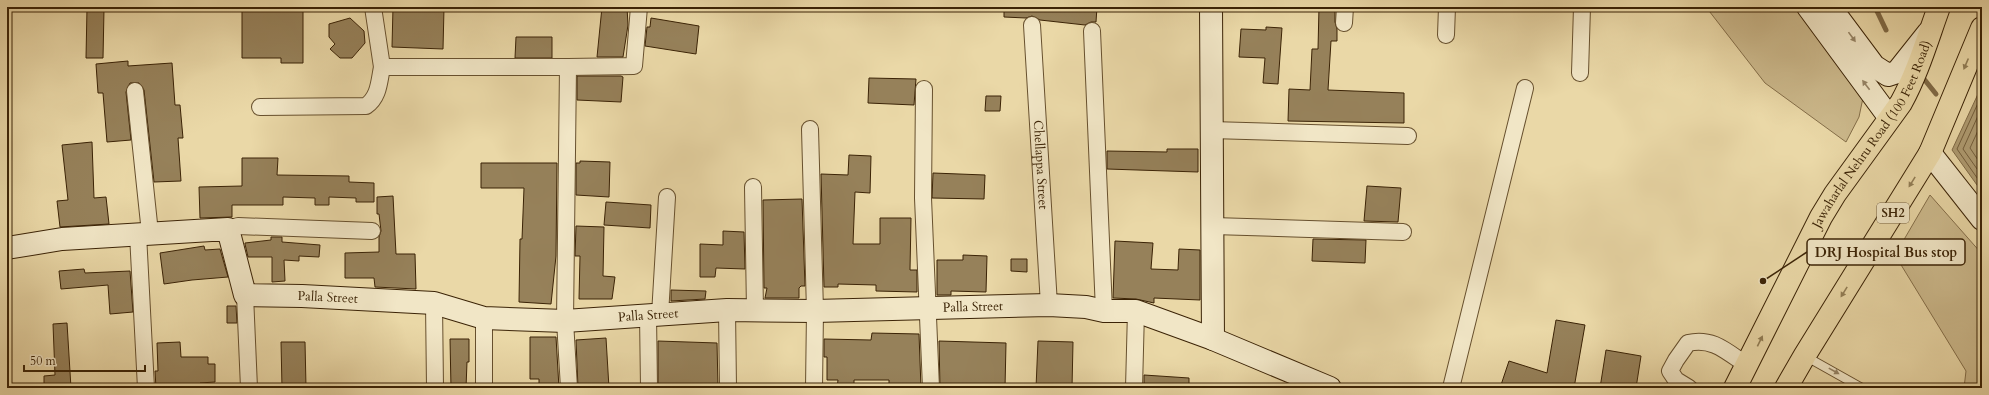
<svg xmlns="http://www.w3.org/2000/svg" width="1989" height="395" viewBox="0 0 1989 395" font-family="Cardo,serif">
  <rect width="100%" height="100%" fill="#ead8a7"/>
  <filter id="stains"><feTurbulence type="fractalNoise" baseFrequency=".005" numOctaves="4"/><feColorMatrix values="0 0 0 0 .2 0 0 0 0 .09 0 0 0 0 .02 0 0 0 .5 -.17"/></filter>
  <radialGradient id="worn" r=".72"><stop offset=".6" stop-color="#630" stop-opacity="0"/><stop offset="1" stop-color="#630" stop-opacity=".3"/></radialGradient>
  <path fill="#ccb98c" stroke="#846e49" d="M1706 7H1797L1864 93 1859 117 1846 142 1765 83Z
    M1930 195 1982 254V388H1964L1966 371 1895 255Z"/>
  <path fill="#ae9a70" stroke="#806a46" d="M1978 94 1982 98V192L1952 150Z"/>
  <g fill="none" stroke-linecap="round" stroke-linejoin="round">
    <path stroke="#745e3b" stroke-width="1" d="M1982 100 1979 101 1957 149 1982 185
      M1982 107 1963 149 1982 176
      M1982 122 1970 148 1982 166"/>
    <path stroke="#806a46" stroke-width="5" d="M1875 7 1886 30
      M1924 79 1936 94"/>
  </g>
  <path fill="#96815a" stroke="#3b2306" d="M393 7 444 8 443 49 392 47Z
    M602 7H627L628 25 623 57H597Z
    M1004 7H1097L1096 22H1091L1085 25 1040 20 1032 16 1026 18 1004 17Z
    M1319 7H1335V22L1337 29V41H1331L1328 90 1404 93V123L1288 121 1289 89 1310 90 1312 49H1318Z
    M87 8 104 9 103 58H86Z
    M281 9H303V63H281V58H242V10H281Z
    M350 18 364 31 365 43 352 58H340L330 49 335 44 329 37V24Z
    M651 18 699 26 696 54 645 46 647 27H650Z
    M1266 27 1282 28 1278 84 1263 83 1265 58 1239 57 1241 29 1266 30Z
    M516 37H552V58H515Z
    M128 61V66L172 63 175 105H180L183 138H178L181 181 154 182 144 90 139 83H130L126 92 131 140 107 142 103 93H98L96 64Z
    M577 76H621L623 77 621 102 577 100Z
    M869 78 916 79 914 105 868 103Z
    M986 96H1001L1000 111H985Z
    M92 142 94 198 106 197 109 224 60 227 57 201 68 200 62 145Z
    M1167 149H1198V172L1107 169V151L1167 152Z
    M849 155 871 156 870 193 855 192 853 244H880V218H911L910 270H917V292L876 291V285L838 284V287H824L821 174 848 175Z
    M242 158H278L277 175 349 176V182L374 183V202H356V198L329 197V205H315V198L283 197V205H232V217L200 218 199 187 242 186Z
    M580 161 610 162 609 197 576 195V163H580Z
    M481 163H557L556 256 551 304 519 302 520 239H522L524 188H481Z
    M933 173 985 175 984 199 932 198Z
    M1367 186 1401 188 1398 222 1364 221Z
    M393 196 396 254H415L416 289 375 287 374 278H345V253L379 252V237L381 231 379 214H377V197Z
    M802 199 805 286H801L799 288V298H765L767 288H764L763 200Z
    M606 202 651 205 650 228 604 225Z
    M576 226 604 227 603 276 615 277 612 299H579L580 256H575Z
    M723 231 744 232 745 269 716 268 715 277H700V244L723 245Z
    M271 237H282V242L320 245 319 257 299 256V261L284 260 285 281 272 282V257H248L245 244V243L271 240Z
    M1313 239 1366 240 1365 263 1312 261Z
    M1115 241 1153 243 1151 269 1178 270 1179 249 1200 250V300L1154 298V303L1136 299 1113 298Z
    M204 246 205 250 220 249 228 277 192 280 164 284 160 253Z
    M963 255 987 256 986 292 951 291V295H937V260H963Z
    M1011 259H1027V272L1011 271Z
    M84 269 85 273 130 271 133 312 110 314 108 285 61 289 59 271Z
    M671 290 706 291 705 299 671 301Z
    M227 306H236L237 323H227Z
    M1556 320 1585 325 1574 388H1500L1509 361 1547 373Z
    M67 323 71 388H44V376L55 375 53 324Z
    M872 333 919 334 921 388H889V380H854V388H837L838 380H827V357H824V339L871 340Z
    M530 337H556L559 388H539V379H530Z
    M606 338 609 388H578L576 340Z
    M450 339H469V362H467L466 388H451Z
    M658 341 717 343 718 387 658 388Z
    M939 341 1006 343 1005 388H940Z
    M1038 341 1073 342 1072 388H1036Z
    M180 342 181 357H208V364H215V382L200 383V388H156L155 371H158L157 343Z
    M281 342H305L306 387 282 388Z
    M1606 350 1641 356 1636 388H1600Z
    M1144 375 1189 378V388H1146L1144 387Z"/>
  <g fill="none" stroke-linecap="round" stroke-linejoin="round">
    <g stroke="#67502e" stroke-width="10">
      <path id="lane" d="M1805 356 1862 388"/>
    </g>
    <g stroke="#67502e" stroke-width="18">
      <g id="street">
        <path d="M373 7 382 67H568L565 321 569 388"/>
        <path d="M1344 23 1345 7"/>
        <path id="s1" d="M1032 25 1049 305"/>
        <path d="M1092 31 1104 311"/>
        <path d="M1446 35 1447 7"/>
        <path d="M568 67 634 66 639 7"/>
        <path d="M1580 73 1582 7"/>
        <path d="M924 89 923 198 931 388"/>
        <path d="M135 91 150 233"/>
        <path d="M260 107 366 106C379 97 379 82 382 67"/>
        <path d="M810 129 815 311 814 388"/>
        <path d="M1211 130 1408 136"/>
        <path d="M753 187 755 311"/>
        <path d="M1213 226 1403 232"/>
        <path d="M228 229 238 226 372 231"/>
        <path d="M138 234 146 388"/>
        <path d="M245 295 249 388"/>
        <path d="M434 303 435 388"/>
        <path d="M727 310 728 388"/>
        <path d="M648 315 649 388"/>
        <path d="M660 315 667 197"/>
        <path d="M484 318V388"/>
        <path d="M1134 388 1136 311"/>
        <path d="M1451 388 1525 88"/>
        <path d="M1689 388 1676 380 1670 371 1676 360 1688 343C1713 337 1727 352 1748 366"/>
      </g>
    </g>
    <g stroke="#3b2306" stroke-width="24">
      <g id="secondary">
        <path d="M1211 7C1211 118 1213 228 1213 339"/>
        <path d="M1808 7 1889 117"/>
        <path d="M1830 7 1874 66 1888 75 1897 72 1928 33"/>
        <path d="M1930 153 1982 219"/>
        <path id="s2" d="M7 248 62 239 228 229 245 295 302 296 434 303 484 318 565 321 727 310 815 311 1049 305 1086 307 1104 311H1136L1213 339 1330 388"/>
      </g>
    </g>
    <g stroke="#3b2306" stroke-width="24">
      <g id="primary">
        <path id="s3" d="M1735 388 1821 217 1835 194 1901 103C1918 72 1927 40 1939 7"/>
        <path d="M1786 388 1805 355 1930 153 1982 28"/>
      </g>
    </g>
    <use href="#lane" stroke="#f1e6c6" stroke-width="8"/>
    <use href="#street" stroke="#f1e6c6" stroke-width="16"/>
    <use href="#secondary" stroke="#f1e6c6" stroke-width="22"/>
    <use href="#primary" stroke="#ead8a7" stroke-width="22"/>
  </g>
  <defs><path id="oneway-solid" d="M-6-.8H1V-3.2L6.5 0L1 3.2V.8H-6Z"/></defs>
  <g fill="#968466">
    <use href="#oneway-solid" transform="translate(1852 37) rotate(54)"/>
    <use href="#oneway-solid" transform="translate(1866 85) rotate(-127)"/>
    <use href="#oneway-solid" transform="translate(1834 371) rotate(29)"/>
  </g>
  <g fill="#927e56">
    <use href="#oneway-solid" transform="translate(1966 64) rotate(113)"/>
    <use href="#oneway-solid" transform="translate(1912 182) rotate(122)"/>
    <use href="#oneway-solid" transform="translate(1844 292) rotate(122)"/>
    <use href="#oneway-solid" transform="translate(1760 341) rotate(-64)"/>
  </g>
  <g text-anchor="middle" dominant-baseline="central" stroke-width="3" stroke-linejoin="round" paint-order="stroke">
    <rect fill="#f1e6c6" stroke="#725e40" stroke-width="1" x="1877" y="203" width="32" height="20" rx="3"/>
    <g font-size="12" font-weight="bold" fill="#3b2306">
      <text x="1893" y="213">SH2</text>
    </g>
    <g font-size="13" fill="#3b2306" stroke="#f1e6c6">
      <text stroke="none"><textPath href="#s3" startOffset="289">Jawaharlal Nehru Road (100 Feet Road)</textPath></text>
      <text stroke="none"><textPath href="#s1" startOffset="140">Chellappa Street</textPath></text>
      <text stroke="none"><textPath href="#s2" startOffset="373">Palla Street</textPath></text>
      <text stroke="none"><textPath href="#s2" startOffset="1021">Palla Street</textPath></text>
      <text stroke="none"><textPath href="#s2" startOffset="696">Palla Street</textPath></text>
    </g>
  </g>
  <path fill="none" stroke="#3b2306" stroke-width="1.5" d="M1763 281L1807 252"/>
  <circle fill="#3b2306" stroke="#f1e6c6" stroke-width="1.5" cx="1763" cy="281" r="4"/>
  <rect fill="#f1e6c6" stroke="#3b2306" stroke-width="1.5" x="1807" y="239" width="158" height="26" rx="4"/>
  <g font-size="14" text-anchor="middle" font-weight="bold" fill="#3b2306">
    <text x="1886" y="257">DRJ Hospital Bus stop</text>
  </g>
  <rect width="1989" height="395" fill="none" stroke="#ead8a7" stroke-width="24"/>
  <rect x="8" y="8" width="1973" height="379" fill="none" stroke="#3b2306" stroke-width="2"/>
  <rect x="12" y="12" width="1965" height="371" fill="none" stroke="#3b2306"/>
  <path d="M24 365v6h121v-6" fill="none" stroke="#3b2306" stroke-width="2"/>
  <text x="30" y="365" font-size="12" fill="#3b2306" stroke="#f1e6c6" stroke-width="3" paint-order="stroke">50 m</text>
  <rect width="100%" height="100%" filter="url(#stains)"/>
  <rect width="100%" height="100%" fill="url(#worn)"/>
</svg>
